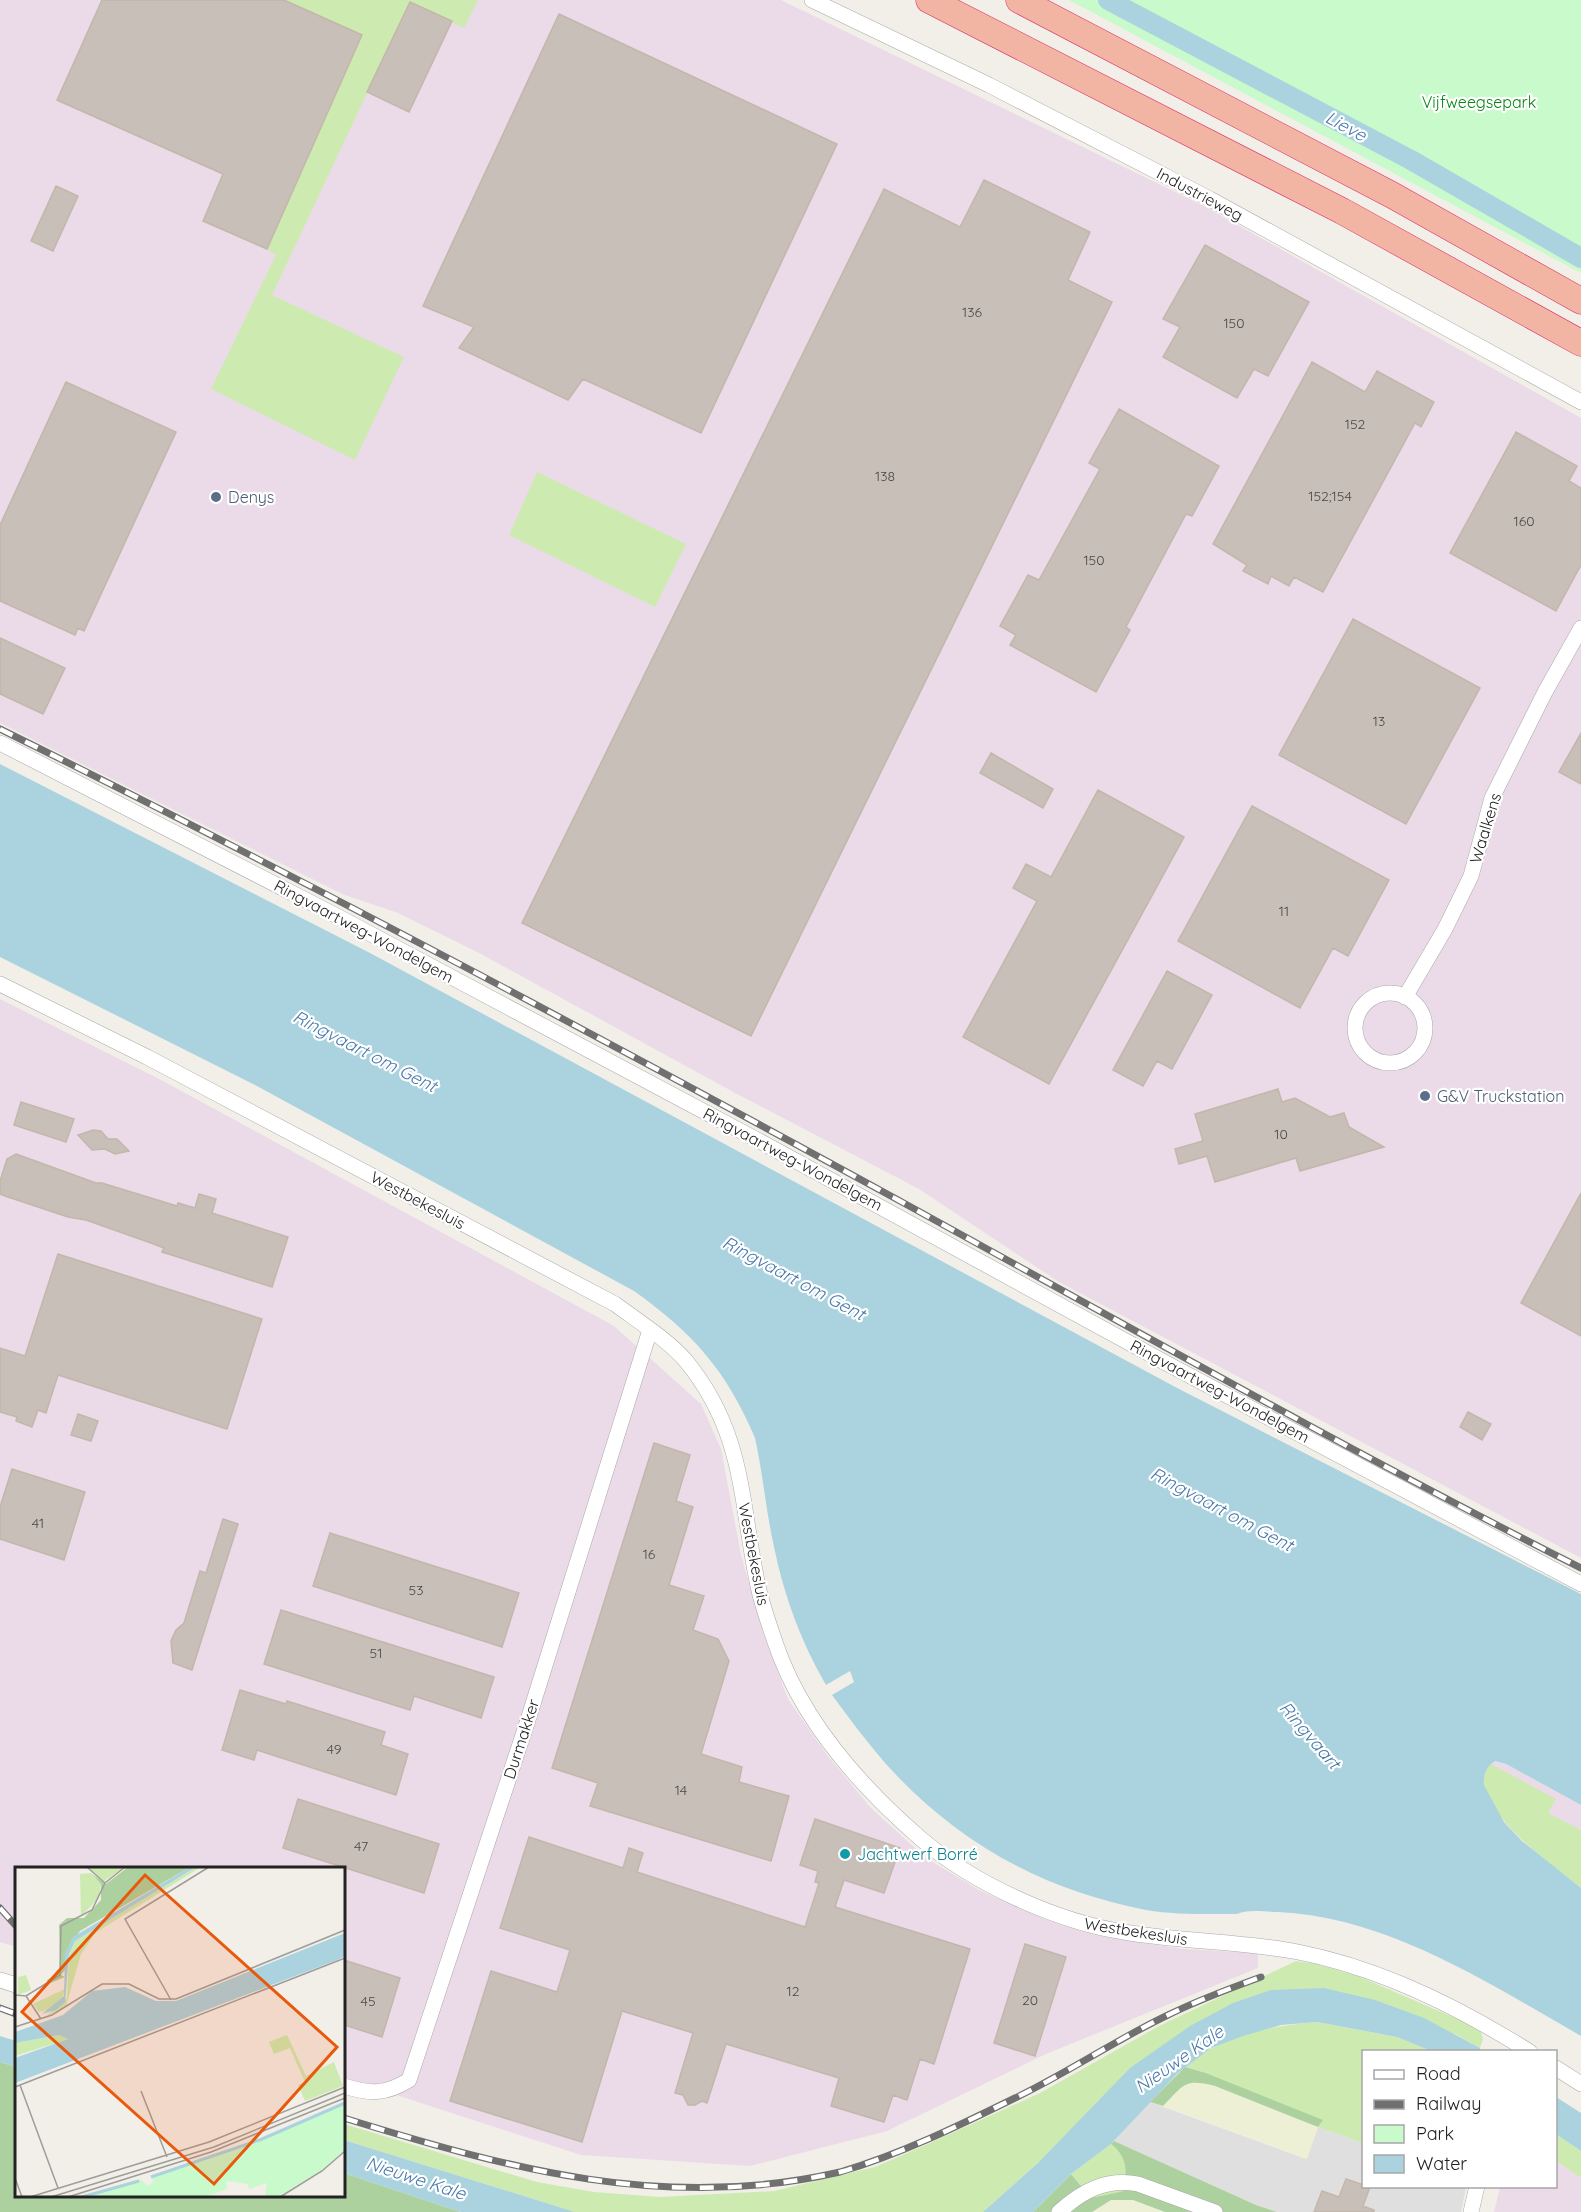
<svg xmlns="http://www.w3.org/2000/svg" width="1581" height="2212" viewBox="0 0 1581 2212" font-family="Quicksand,sans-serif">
  <rect width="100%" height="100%" fill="#f2efe9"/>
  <path fill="#e0dfdf" d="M1150 2102 1306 2159 1318 2127 1363 2143 1364 2186 1466 2187 1461 2212H1277L1256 2205 1114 2141Z"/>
  <path fill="#ebdbe8" d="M0 0H781L1204 206 1581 418V1558L1059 1282 919 1189 737 1094 479 953 398 913 342 894 0 723Z
    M0 999 163 1081 614 1326 701 1404 721 1449 741 1555 764 1636 788 1699 827 1755 871 1808 926 1858 979 1890 1044 1919 1080 1931 1117 1939 1183 1949 1258 1953V1968L1046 2054 887 2131 750 2166 581 2155 344 2078V1868H16V1947L0 1942Z
    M1494 1761 1506 1764 1581 1805V1888L1485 1771Z
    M1556 2161 1581 2178V2212H1494L1500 2187 1556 2186Z"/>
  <path fill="#eef0d5" d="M1198 2082 1215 2086 1318 2127 1307 2159 1163 2106 1186 2083Z
    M1111 2200H1133L1165 2212H1092Z"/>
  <path fill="#cdebb0" d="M284 0H478L464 28 410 2 272 295 404 357 355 460 211 389 276 255 267 249 362 35Z
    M537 472 686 544 655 607 509 535Z
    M1491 1764 1556 1799 1548 1813 1581 1830V1888C1550 1863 1494 1825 1484 1785 1482 1776 1486 1770 1491 1764Z
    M1296 1961 1317 1964 1358 1976 1462 2021 1481 2032 1483 2039 1480 2048 1455 2034 1271 1990 1038 2163 983 2212H575L344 2140V2124L537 2182 594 2192 660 2197 774 2191 875 2167 928 2144 1040 2093 1159 2026Z
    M1317 2022 1397 2037 1431 2051 1364 2052 1363 2143 1318 2127 1322 2120 1206 2073 1185 2067C1194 2061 1202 2053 1212 2048 1244 2031 1281 2025 1317 2022Z
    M1556 2134 1581 2151V2178L1556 2161Z
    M1111 2144C1128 2156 1127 2172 1125 2191L1091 2198 1071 2174Z"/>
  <path fill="#add19e" d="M0 2062 16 2067V2196H344V2173L461 2212H0Z
    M1185 2067 1206 2073 1323 2120 1318 2127 1215 2086C1184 2078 1184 2085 1163 2106L1150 2102Z
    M1114 2141 1256 2205 1277 2212H1165L1133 2200H1111L1092 2212H1033L1071 2174 1091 2198 1124 2191C1127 2172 1128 2157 1111 2144Z"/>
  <path fill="#c8facc" d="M1069 0H1581V273Z"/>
  <path fill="#aad3df" d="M0 764 370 953 1179 1389 1581 1594V1805L1506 1764 1495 1761C1486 1767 1483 1775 1484 1785L1504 1822 1522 1841 1581 1888V2036C1488 1983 1388 1917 1278 1912 1266 1912 1249 1909 1237 1914 1207 1914 1176 1915 1146 1910 1042 1890 956 1842 885 1763 866 1741 849 1718 832 1695L854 1682 850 1671 826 1685C801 1642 784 1596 774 1547 766 1511 763 1474 755 1438 727 1371 693 1333 634 1291L255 1085 0 957Z
    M1324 1988 1375 2000 1424 2018 1480 2048V2051H1431L1397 2037 1317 2022 1281 2025 1243 2036 1211 2048 1178 2073 1111 2144 1071 2174 1033 2212H983L1038 2163 1130 2068 1190 2026 1233 2003 1271 1990Z
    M0 2036 16 2041V2067L0 2062Z
    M1556 2097 1581 2113V2151L1556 2134Z
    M344 2140 575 2212H461L344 2173Z"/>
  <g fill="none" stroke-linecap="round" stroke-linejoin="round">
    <path stroke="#aad3df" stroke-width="20" d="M1108 0 1411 160 1581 258"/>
  </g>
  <path fill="#c7bfb8" stroke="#c4b6ab" stroke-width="1.5" d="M102 0H284L362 35 267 249 203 221 223 174 57 100Z
    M410 2 452 21 409 112 367 92Z
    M559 14 837 144 701 433 583 379 568 400 459 348 474 327 423 306Z
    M984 180 1090 232 1068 280 1112 302 751 1036 522 923 884 189 960 227Z
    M56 186 78 196 53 251 31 241Z
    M1205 245 1309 302 1268 376 1254 369 1237 398 1163 357 1180 327 1163 319Z
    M1312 362 1365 392 1377 371 1434 402 1421 427 1415 423 1323 592 1294 577 1289 586 1271 576 1268 584 1243 571 1247 565 1213 544Z
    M66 382 176 432 84 631 78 628 75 635 0 601V525Z
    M1119 409 1219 466 1192 516 1186 514 1126 627 1130 630 1096 692 1010 645 1016 635 1000 626 1028 575 1039 580 1100 469 1089 463Z
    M1516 432 1577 466 1569 481 1581 488V565L1556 611 1450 553Z
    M1353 619 1480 688 1406 824 1279 755Z
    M0 638 65 668 43 714 0 694Z
    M1581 733V784L1559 772Z
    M991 753 1053 789 1043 808 980 773Z
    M1098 790 1184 837 1049 1084 963 1037 1037 901 1013 888 1026 864 1051 877Z
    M1252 806 1389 880 1348 956 1333 948 1300 1008 1178 941Z
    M1167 971 1212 995 1172 1069 1157 1061 1143 1086 1113 1070Z
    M1278 1089 1282 1102 1295 1098 1330 1117 1344 1113 1349 1127 1384 1147 1300 1171 1296 1158 1215 1182 1207 1156 1179 1164 1175 1149 1203 1141 1195 1114Z
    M21 1102 74 1119 66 1142 14 1125Z
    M93 1130 101 1131 108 1139H117L129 1151 115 1154 105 1149 92 1150 78 1135Z
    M16 1154 96 1183H102L177 1206 178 1203 195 1208 199 1194 216 1199 212 1213 288 1237 272 1287 162 1252 164 1248 151 1243 86 1220 68 1217 5 1196 0 1194V1181L7 1159Z
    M1581 1193V1336L1521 1303Z
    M58 1254 262 1319 227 1429 58 1375 46 1413 38 1410 32 1427 16 1421 17 1417 0 1412V1348L25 1356Z
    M1468 1412 1491 1424 1482 1440 1460 1427Z
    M78 1414 98 1421 91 1441 71 1435Z
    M654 1443 690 1455 676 1501 693 1507 669 1585 704 1596 693 1630 718 1639 729 1661 701 1754 742 1767 739 1782 789 1796 771 1861 590 1806 598 1783 552 1768Z
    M12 1469 85 1492 64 1560 0 1539V1507Z
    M223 1519 238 1524 192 1670 173 1663 171 1641 176 1630 184 1623 200 1571 206 1573Z
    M330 1533 519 1593 502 1647 313 1586Z
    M281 1610 494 1677 481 1718 414 1696 410 1710 264 1664Z
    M240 1690 286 1704 287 1701 385 1732 381 1745 408 1754 396 1795 257 1750 254 1760 222 1750Z
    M298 1799 439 1844 424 1893 283 1848Z
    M815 1819 900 1848 884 1893 844 1880 835 1907 970 1949 934 2064 920 2059 907 2100 893 2095 884 2122 831 2106 839 2078 726 2044 707 2103 702 2101 695 2105H688L683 2095 675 2093 693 2033 622 2011 582 2142 450 2101 491 1971 557 1992 570 1950 500 1928 529 1837 623 1868 629 1848 643 1853 637 1872 805 1927 819 1883 815 1882 818 1871 800 1865Z
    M1025 1944 1066 1957 1035 2056 994 2043Z
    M344 1960 400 1978 382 2037 344 2025Z
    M1346 2179 1364 2185V2187H1370L1363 2206 1374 2210V2212H1314L1322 2191 1339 2197Z"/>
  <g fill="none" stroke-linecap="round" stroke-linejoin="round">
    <g stroke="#a9a9a9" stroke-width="16">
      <path id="minor" d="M812 0 989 85 1210 199 1581 402
        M0 743 335 915 765 1144 1166 1363 1581 1584
        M0 984 147 1057 615 1304C638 1321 668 1340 686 1361 745 1433 740 1501 758 1586 762 1605 769 1624 775 1642 801 1720 859 1785 920 1838 972 1883 1057 1922 1124 1932 1182 1942 1241 1941 1298 1952 1380 1968 1459 2007 1530 2052
        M1355 1028a35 35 0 1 1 70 0a35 35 0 1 1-70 0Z
        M1405 997 1445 929 1471 876 1492 798 1545 692 1581 628
        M0 1980 16 1985
        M1556 2068 1581 2084
        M344 2086C369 2094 385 2095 409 2080L527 1723 650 1330
        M1059 2212C1082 2191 1106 2178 1138 2184L1215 2212
        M1471 2212 1477 2186"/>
    </g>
    <g stroke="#dc2a67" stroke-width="27">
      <path id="trunk" d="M929 0 1342 211 1581 343
        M1019 0 1392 195 1581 301"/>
    </g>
    <use href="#minor" stroke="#fff" stroke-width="15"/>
    <use href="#trunk" stroke="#f2b4a3" stroke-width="26"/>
    <g stroke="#707070" stroke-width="7">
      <path id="rail" d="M0 729C304 879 603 1039 900 1201 1126 1325 1351 1452 1581 1568
        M0 1908 16 1926
        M0 2008 16 2014
        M344 2118C509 2169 666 2212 840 2172 901 2154 958 2126 1015 2098 1067 2073 1114 2041 1166 2016 1196 2001 1228 1989 1261 1977"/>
    </g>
    <use href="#rail" stroke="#fff" stroke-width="4.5" stroke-dasharray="14" stroke-linecap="butt"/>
  </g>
  <g fill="#5c6f8a" stroke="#fff" stroke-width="2">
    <circle cx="216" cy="497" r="6"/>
    <circle cx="1425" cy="1096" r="6"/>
  </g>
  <circle fill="#0f9aa8" stroke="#fff" stroke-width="2" cx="845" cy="1854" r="6"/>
  <g text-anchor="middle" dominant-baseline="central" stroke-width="4.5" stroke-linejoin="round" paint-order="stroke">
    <g font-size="14" fill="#4b4948">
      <text x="972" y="312">136</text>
      <text x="1234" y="323">150</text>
      <text x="1355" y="424">152</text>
      <text x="885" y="476">138</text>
      <text x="1330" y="496">152;154</text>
      <text x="1524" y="521">160</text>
      <text x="1094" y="560">150</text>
      <text x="1379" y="721">13</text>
      <text x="1284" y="911">11</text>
      <text x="1281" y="1134">10</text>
      <text x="38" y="1523">41</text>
      <text x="649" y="1554">16</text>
      <text x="416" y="1590">53</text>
      <text x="376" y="1653">51</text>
      <text x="334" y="1749">49</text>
      <text x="681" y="1790">14</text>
      <text x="361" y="1846">47</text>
      <text x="793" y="1991">12</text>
      <text x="1030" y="2000">20</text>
      <text x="368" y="2001">45</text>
    </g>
    <g font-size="16" fill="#0c8416" stroke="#fff">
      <text x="1479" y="102">Vijfweegsepark</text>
    </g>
    <g font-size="16" fill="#222" stroke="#fff">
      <text transform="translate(1200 194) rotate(28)">Industrieweg</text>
      <text transform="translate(1485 828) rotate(-73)">Waalkens</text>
      <text transform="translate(364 931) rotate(28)">Ringvaartweg-Wondelgem</text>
      <text transform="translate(793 1159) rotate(28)">Ringvaartweg-Wondelgem</text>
      <text transform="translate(418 1200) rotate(28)">Westbekesluis</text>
      <text transform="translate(1220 1391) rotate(28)">Ringvaartweg-Wondelgem</text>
      <text transform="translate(754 1554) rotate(79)">Westbekesluis</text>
      <text transform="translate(521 1739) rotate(-72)">Durmakker</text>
      <text transform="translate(1136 1931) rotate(9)">Westbekesluis</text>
    </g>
    <g font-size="16" fill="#4e5e75" stroke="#fff" text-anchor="start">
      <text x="228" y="497">Denys</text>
      <text x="1437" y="1096">G&amp;V Truckstation</text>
    </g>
    <g font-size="16" fill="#0d838f" stroke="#fff" text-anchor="start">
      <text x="857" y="1854">Jachtwerf Borré</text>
    </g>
    <g font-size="18" font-style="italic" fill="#4a7aab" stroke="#fff">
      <text transform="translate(1346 126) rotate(28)">Lieve</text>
      <text transform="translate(365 1051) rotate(27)">Ringvaart om Gent</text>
      <text transform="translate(794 1278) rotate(28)">Ringvaart om Gent</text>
      <text transform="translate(1222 1509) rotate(28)">Ringvaart om Gent</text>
      <text transform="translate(1310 1735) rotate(49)">Ringvaart</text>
      <text transform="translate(1179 2059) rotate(-35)">Nieuwe Kale</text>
      <text transform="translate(416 2178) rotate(18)">Nieuwe Kale</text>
    </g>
  </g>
  <g transform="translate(15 1867)">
    <rect width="330" height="330" fill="#f2efe9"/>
    <path d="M73 0H107V2L89 14ZM181 0H186L80 66 66 87 51 139 30 150 52 131 54 87 60 74ZM76 6 86 17 84 30 66 50 65 7ZM11 108 16 123 3 128V110ZM50 122 47 133 36 142 24 145 18 137ZM44 168 53 172 0 189V176ZM272 168 291 209 319 195 328 219 290 234 283 218 290 215 275 181 259 187 254 175Z" fill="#cdebb0"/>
    <path d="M113 0H175L65 64 50 87V103L46 108 50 110 33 117 32 113 45 105 44 58 52 51H69L86 33V17L77 7 91 17Z" fill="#add19e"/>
    <path d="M330 237V282L307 303 262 330H250L252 316 234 322 233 317 211 314 212 322 190 330H63L125 312 133 319 138 316 137 309 253 270Z" fill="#c8facc"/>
    <path d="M175 0H181L60 74 54 87 50 135 41 143 27 147 49 129 50 86 58 70ZM330 66V89L322 93 0 216V191L53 172 44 168 0 176V165L48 148 77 124 110 120 141 134H161Z" fill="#aad3df"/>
    <path fill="none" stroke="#aad3df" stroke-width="3" d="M136 310 247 272 330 236M67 330 124 314"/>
    <path fill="none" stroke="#9f9d99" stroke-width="1.5" d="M72 0 90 16M0 128 11 129 45 108 46 59 77 43 90 16 110 0M11 129 26 152M156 133 110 52 194 0M0 160 37 148 87 117H114L144 132H161L330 63M5 218 43 321M0 220 330 91M126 224 152 290M0 311 7 330M15 330 194 275 330 220M36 330 199 280 330 226M53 330 196 285 330 231M265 330 307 304 330 284"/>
    <path fill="#e8590c" fill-opacity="0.15" stroke="#e8590c" stroke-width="3" d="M130 8 322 180 199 317 7 145Z"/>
    <rect width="330" height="330" fill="none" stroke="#222" stroke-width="3"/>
  </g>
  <rect x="1362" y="2050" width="195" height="138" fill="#ffffff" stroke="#a7a7a7" stroke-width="1.5"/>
  <rect x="1374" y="2070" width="30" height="9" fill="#ffffff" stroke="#a7a7a7" stroke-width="1.5"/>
  <text x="1416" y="2080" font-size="18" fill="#222222">Road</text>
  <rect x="1374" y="2100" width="30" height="9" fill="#707070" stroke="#a7a7a7" stroke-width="1.5"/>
  <text x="1416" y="2110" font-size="18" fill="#222222">Railway</text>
  <rect x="1374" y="2125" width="30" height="18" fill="#c8facc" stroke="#a7a7a7" stroke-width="1.5"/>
  <text x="1416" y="2140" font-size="18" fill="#222222">Park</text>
  <rect x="1374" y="2155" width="30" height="18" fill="#aad3df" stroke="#a7a7a7" stroke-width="1.5"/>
  <text x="1416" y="2170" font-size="18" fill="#222222">Water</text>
</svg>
